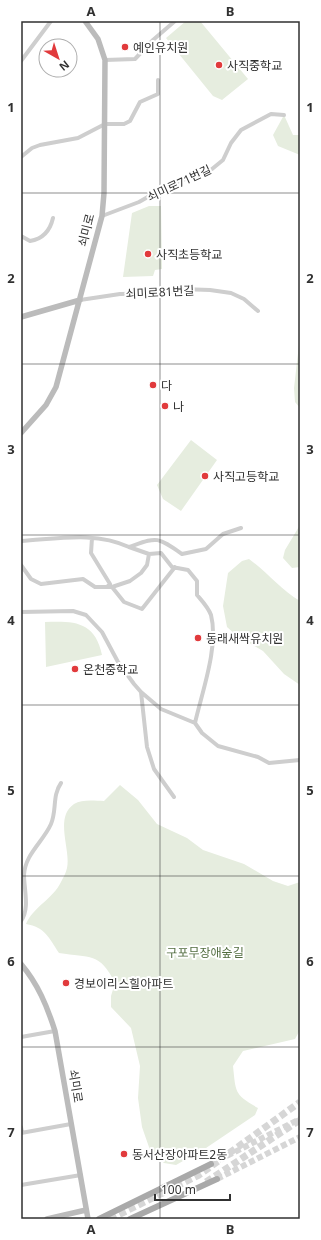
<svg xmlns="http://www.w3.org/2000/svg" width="321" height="1240" viewBox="0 0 321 1240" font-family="'Noto Sans','Noto Sans KR',sans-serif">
  <rect width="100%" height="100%" fill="#fff"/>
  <path fill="#e6eddf" d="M186 21H200L248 79 222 100 213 96 166 38Z
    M284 115 293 135H300V155L278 146 273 135Z
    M149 206H161L162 269 155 270 153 276 123 277 132 213Z
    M300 336V408L295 402 294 388Z
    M191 440 217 460 181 511 163 499 157 485Z
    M300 525V567L292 568 283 558 285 550Z
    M249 559C267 572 281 590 300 601V685L284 674 263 651 237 636 227 627 223 606 228 573 242 561Z
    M45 622C74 621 95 621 102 655L46 667Z
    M120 785 138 800 157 824 187 838 203 850 244 864 273 881 288 886 300 882V1030L295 1039 243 1051 233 1066C236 1093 234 1094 258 1108L255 1115 206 1148 176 1165 164 1163 150 1150 142 1127 138 1098 140 1066 131 1028 111 1007V996L115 983C100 952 90 958 59 953 49 938 45 927 26 924 33 907 53 899 61 882 63 878 66 873 67 868 71 849 54 818 74 804 82 799 95 801 104 801Z"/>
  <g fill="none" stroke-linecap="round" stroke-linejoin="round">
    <path stroke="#d6d6d6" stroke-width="6" stroke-dasharray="6 3" stroke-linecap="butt" d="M211 1164 300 1119
      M217 1179 300 1137"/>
    <path stroke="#d6d6d6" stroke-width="7" stroke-dasharray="7 3.5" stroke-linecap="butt" d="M206 1182 300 1120
      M110 1219 199 1175 300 1102"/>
    <path stroke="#cecece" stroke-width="4" d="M105 60 135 59 153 40 175 21
      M21 61 51 21
      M21 157 32 148 40 145 78 138 105 124H124L130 121 140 102 158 94V80
      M102 216 139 202 167 186 212 169 223 160 231 143 241 130 271 114 284 115
      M21 236 30 241C43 239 50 231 53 218
      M80 300 120 294 168 293 181 289 210 290 231 293 244 299 258 311
      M92 538 91 553 110 584 108 586
      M21 541C57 539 95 531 129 547 158 537 156 536 182 554L206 549 223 534 241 528
      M129 547 149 554 161 553 172 567 188 570 197 581V595C202 601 208 607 211 615 219 646 202 692 195 723
      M21 565 31 579 41 584 83 579 95 587H112L130 581 141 573 147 565 149 554
      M112 587 124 602 142 609 175 567
      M21 612 73 611 86 615 102 632 118 662 134 684 141 692 161 709 195 723 202 733 218 746 258 757 269 763 300 760
      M141 692 147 747 154 769 174 797
      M21 921C30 909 24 889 24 875 25 854 43 842 51 824 57 810 52 796 61 783
      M21 1037 55 1031
      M21 1127 22 1133
      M21 1133 71 1124
      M21 1185 81 1175"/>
    <path stroke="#bbb" stroke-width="5.5" d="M21 317 80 300
      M21 433 46 405 56 387 102 216 104 193 105 60 98 39 85 21
      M21 964C38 984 47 1006 55 1031L88 1219
      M47 1219 86 1210"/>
    <path stroke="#a9a9a9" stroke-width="6" d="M99 1219 211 1164
      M130 1219 217 1179"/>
  </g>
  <path fill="none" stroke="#313131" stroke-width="1" stroke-opacity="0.55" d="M160 21V1219M21 193H300M21 364H300M21 535H300M21 705H300M21 876H300M21 1047H300"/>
  <g fill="#e13a3c" stroke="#fff" stroke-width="1.5">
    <circle cx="125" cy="47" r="4"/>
    <circle cx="219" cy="65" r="4"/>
    <circle cx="148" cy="254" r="4"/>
    <circle cx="153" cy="385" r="4"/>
    <circle cx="165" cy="406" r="4"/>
    <circle cx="205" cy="476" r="4"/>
    <circle cx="198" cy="638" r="4"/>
    <circle cx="75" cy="669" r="4"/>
    <circle cx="66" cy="983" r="4"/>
    <circle cx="124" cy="1154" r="4"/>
  </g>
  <g text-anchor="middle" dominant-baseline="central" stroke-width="4" stroke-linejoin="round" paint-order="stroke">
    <g font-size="12" fill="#313131" stroke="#fff" text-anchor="start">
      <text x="133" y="47">예인유치원</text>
      <text x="227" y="65">사직중학교</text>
      <text x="156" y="254">사직초등학교</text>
      <text x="161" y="385">다</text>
      <text x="173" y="406">나</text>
      <text x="213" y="476">사직고등학교</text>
      <text x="206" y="638">동래새싹유치원</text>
      <text x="83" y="669">온천중학교</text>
      <text x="74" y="983">경보이리스힐아파트</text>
      <text x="132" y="1154">동서산장아파트2동</text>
    </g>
    <g font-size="12" fill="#313131" stroke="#fff">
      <text transform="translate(179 183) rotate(-25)">쇠미로71번길</text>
      <text transform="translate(86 230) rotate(-76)">쇠미로</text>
      <text transform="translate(160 292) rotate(-3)">쇠미로81번길</text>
      <text transform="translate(76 1086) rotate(81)">쇠미로</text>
    </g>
    <g font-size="12" fill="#516c3f" stroke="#fff">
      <text x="205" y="952">구포무장애숲길</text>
    </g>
  </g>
  <rect width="321" height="1240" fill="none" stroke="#ffffff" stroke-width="44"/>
  <g transform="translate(58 58) rotate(141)"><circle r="19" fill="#ffffff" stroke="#adadad"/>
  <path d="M0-3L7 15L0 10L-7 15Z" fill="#e13a3c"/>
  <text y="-6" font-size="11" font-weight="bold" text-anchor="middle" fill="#313131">N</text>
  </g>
  <path d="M155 1194v6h75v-6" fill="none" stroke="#313131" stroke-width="2"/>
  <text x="161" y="1194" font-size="12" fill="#313131" stroke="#ffffff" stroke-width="3" paint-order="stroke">100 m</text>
  <rect x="22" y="22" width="277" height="1196" fill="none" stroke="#313131" stroke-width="1.5"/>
  <g font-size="13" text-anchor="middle" font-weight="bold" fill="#313131">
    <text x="91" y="16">A</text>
    <text x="230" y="16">B</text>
    <text x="11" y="112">1</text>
    <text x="310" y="112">1</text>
    <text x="11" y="283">2</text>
    <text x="310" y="283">2</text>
    <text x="11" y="454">3</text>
    <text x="310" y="454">3</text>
    <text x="11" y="625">4</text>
    <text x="310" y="625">4</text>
    <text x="11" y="795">5</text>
    <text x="310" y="795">5</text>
    <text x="11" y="966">6</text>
    <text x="310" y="966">6</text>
    <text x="11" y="1137">7</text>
    <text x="310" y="1137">7</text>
    <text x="91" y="1234">A</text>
    <text x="230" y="1234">B</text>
  </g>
</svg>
